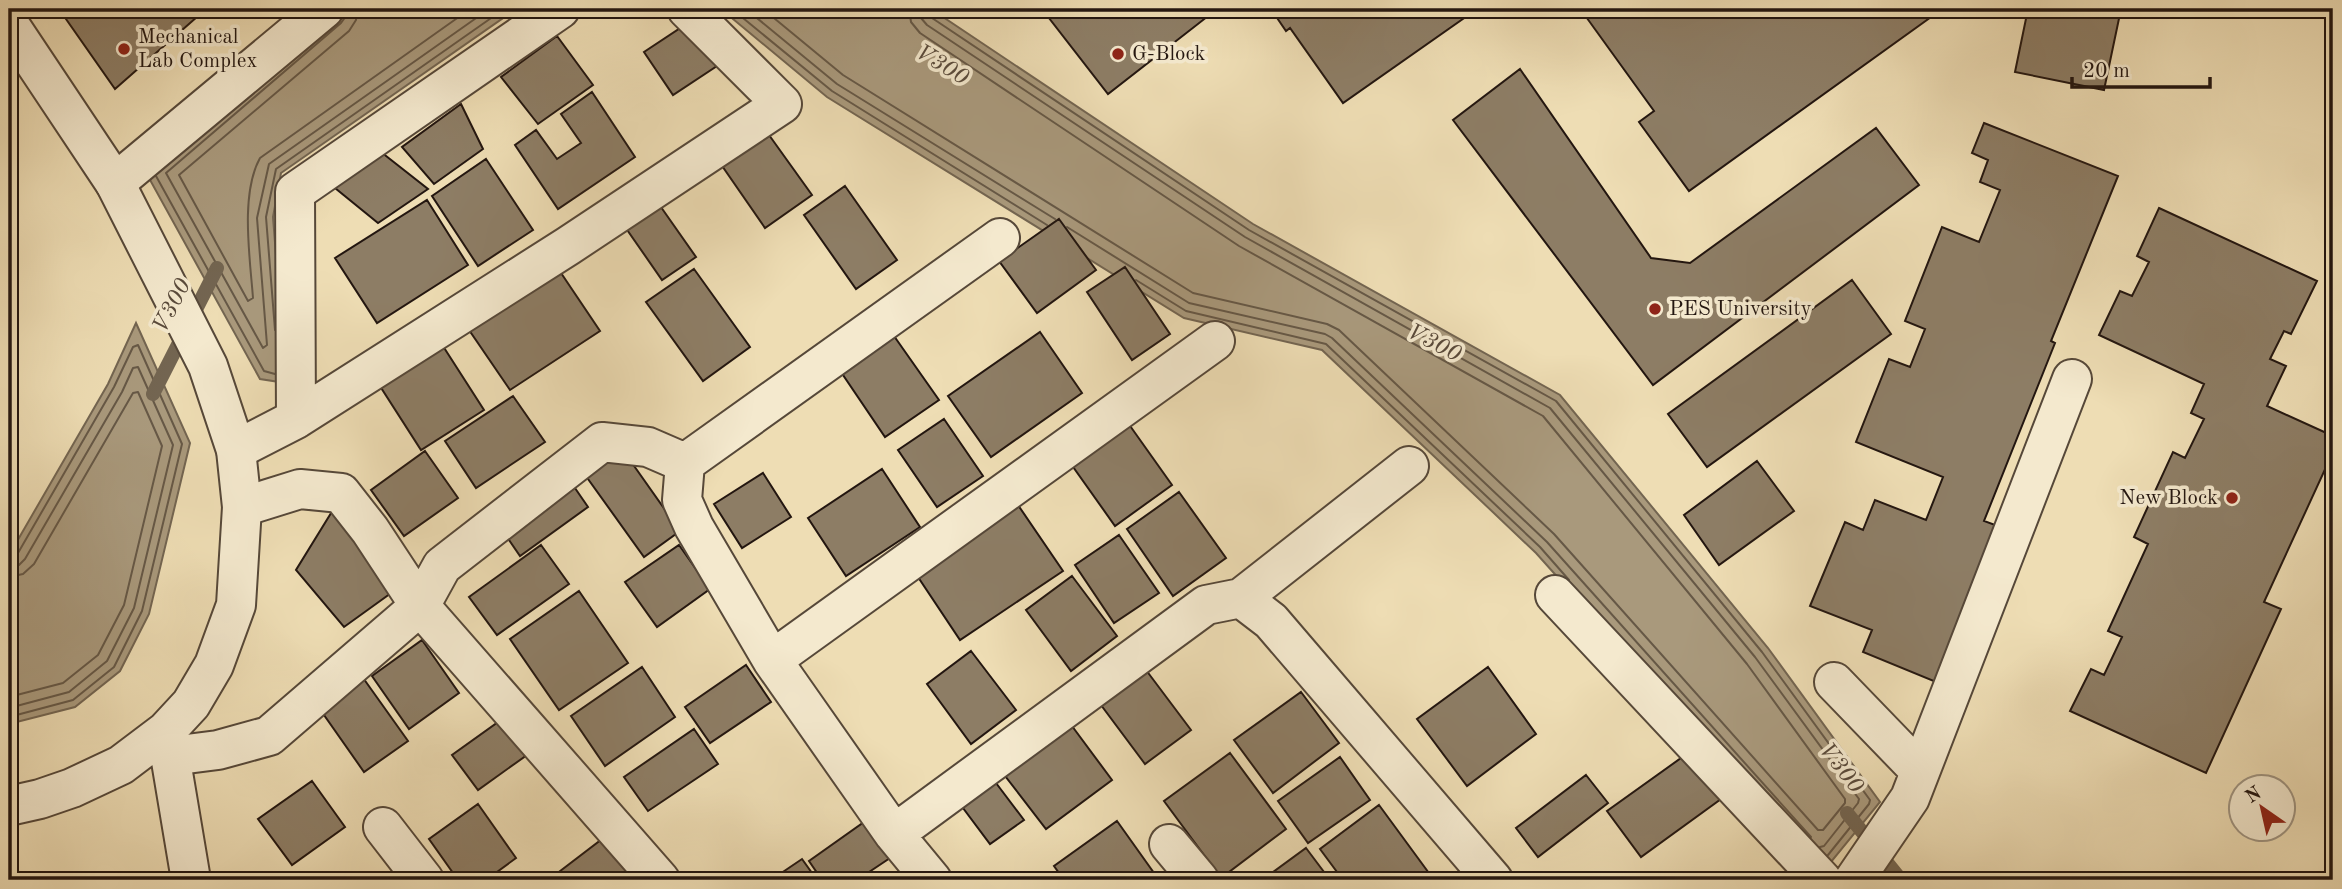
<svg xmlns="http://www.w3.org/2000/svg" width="2342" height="889" viewBox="0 0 2342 889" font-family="'Old Standard TT',serif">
  <rect width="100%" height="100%" fill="#eeddb4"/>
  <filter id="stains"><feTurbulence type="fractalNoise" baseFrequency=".00286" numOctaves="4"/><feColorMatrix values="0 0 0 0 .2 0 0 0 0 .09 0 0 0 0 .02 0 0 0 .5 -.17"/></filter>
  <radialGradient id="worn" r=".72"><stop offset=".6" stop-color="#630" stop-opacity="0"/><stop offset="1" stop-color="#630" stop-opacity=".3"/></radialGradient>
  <path fill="#a9997c" stroke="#736551" stroke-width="2" d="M334 9H516L281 173 273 217 286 383 260 379 144 169Z
    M721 9H931L1253 224 1560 395 1768 648 1880 802 1822 873 1536 553 1322 350 1184 318 827 97Z
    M136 323 190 443 149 614 120 671 75 707 9 724V552L12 550 108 384Z"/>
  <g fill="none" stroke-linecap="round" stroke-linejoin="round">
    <path stroke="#665846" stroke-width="2" d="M347 9 346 16 341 23 166 173 263 348 267 345 257 218 269 164 489 9
      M357 9 356 20 349 31 179 175 248 301 253 298C250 258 240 194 260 158L470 9
      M732 9 832 91 1047 225
      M746 9 837 84 1055 219
      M763 9 843 75 1193 293 1327 324 1339 330 1554 534 1818 830H1823L1845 803V799L1747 664 1543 416 1239 246 920 33 911 22 909 9
      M919 9 921 18 927 25 1245 237 1550 408 1755 657 1859 799 1858 803 1824 846 1820 847
      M928 9 932 18 1249 230 1556 401 1762 652 1870 800 1869 804 1828 855
      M156 176 264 371 275 374
      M1067 227 1189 303 1325 334 1332 338 1547 542 1811 837
      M1136 280 1186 311 1326 344 1540 547 1569 580
      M275 330 266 217 276 169 504 9
      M9 558 18 553 114 387 133 347 138 345 182 444 142 611 114 667 73 700 9 717
      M9 567 19 565 25 559 122 392 133 368 138 367 173 445 134 608 107 661 69 692 9 708
      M9 577 23 574 34 564 133 393 138 392 162 446 124 605 98 655 63 683 9 697"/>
    <path stroke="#736551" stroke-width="14" d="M153 394 217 268
      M1847 813 1901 880"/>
  </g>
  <path fill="#8d7d65" stroke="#231610" stroke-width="2" d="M59 9H206L115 89Z
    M1042 9H1208L1212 13 1108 94Z
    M1271 9H1477L1343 103 1290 28 1286 31Z
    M1590 9H1936L1938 12 1689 191 1639 122 1654 111 1584 14Z
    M2028 9H2121L2104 90 2015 72Z
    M691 21 720 64 673 95 644 52Z
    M557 36 593 85 538 124 501 77Z
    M1520 69 1651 258 1690 263 1876 128 1919 185 1653 385 1453 120Z
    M592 92 635 157 558 209 515 145 536 130 557 159 581 143 561 114Z
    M461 104 483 149 434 184 402 147Z
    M1984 123 2118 176 2051 341 2055 343 1984 521 1998 526 1936 682 1863 652 1872 630 1810 606 1845 522 1863 530 1875 500 1926 520 1943 477 1856 442 1889 359 1910 367 1925 329 1905 321 1942 227 1979 242 2000 190 1980 182 1988 160 1972 153Z
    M764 128 812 195 765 228 718 160Z
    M381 152 428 189 378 223 335 188Z
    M486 159 533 230 478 266 432 196Z
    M845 186 897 260 856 289 804 215Z
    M427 200 468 265 377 323 335 258Z
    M656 200 696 257 662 280 623 224Z
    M2159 208 2317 281 2291 334 2284 331 2270 359 2286 366 2267 406 2333 436V452L2264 602 2281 609 2206 773 2070 711 2091 669 2104 675 2122 637 2108 631 2148 544 2134 537 2173 452 2185 458 2204 419 2191 413 2204 384 2099 335 2120 291 2132 296 2149 262 2137 256Z
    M1059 219 1096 270 1037 313 999 261Z
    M557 267 600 331 510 390 467 327Z
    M1125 267 1170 334 1132 360 1087 292Z
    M694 269 750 347 703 381 646 302Z
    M1852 280 1891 334 1707 467 1668 414Z
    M1040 332 1082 393 991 457 948 396Z
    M894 336 939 400 885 437 841 372Z
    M441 343 484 410 421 450 378 383Z
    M513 396 545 442 476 488 445 441Z
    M944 419 983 476 937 507 898 450Z
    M1128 423 1172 485 1115 526 1071 464Z
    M620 446 680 531 644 557 583 472Z
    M425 451 458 498 404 536 371 490Z
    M1757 461 1794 511 1719 565 1684 515Z
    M882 469 920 527 846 576 808 518Z
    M763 473 791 517 742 548 714 504Z
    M566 475 588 507 520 556 498 524Z
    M1179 492 1226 558 1173 596 1127 529Z
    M336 505 398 588 344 627 296 570Z
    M1018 505 1063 571 960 640 916 574Z
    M1119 535 1159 593 1114 623 1075 565Z
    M541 545 569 584 497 635 469 597Z
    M679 545 710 589 657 627 625 582Z
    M1072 576 1117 636 1071 671 1026 610Z
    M579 591 628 663 559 710 510 639Z
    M422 640 459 693 409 729 372 676Z
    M971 651 1016 710 971 744 927 684Z
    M746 665 771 702 710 743 685 707Z
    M1143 666 1191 730 1145 764 1098 701Z
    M642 667 675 717 605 766 571 716Z
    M1488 667 1536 734 1467 786 1417 719Z
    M361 675 408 741 364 772 317 705Z
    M1301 692 1339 743 1273 793 1234 740Z
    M508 715 534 750 478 790 452 755Z
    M1069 722 1112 780 1046 829 1002 772Z
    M694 729 718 764 648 811 624 777Z
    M1230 753 1286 829 1221 878 1164 801Z
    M1688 753 1721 799 1641 857 1607 811Z
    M1340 757 1370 800 1308 843 1278 801Z
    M1586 775 1608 803 1538 857 1516 828Z
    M993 779 1024 820 990 844 960 804Z
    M312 781 345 827 292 865 258 819Z
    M478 804 516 858 486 880H458L429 839Z
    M1379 805 1434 880H1343L1320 849Z
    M874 815 899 852 857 880H822L809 861Z
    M1117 821 1159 880H1064L1054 866Z
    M610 833 636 869 622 880H552L551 878Z
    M1306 848 1330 880H1262Z
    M802 859 817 880H771Z"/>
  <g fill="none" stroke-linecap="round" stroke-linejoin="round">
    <g stroke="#564839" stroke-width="42">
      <path id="minor" d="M115 183 324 9
        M296 419 295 192 560 9
        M236 450 296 419 568 246 782 104 687 9
        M242 507 300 489 341 493 370 530 420 606 660 880
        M1555 595 1822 880
        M1241 598 1409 466
        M772 660 1215 341
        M1834 682 1920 771
        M171 756 218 750 269 736 420 606 442 566 602 442 648 447 685 463
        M383 827 424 880
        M894 834 1206 605 1241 598 1271 621 1493 880
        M1169 844 1199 880
        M932 880 894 834 772 660 694 527 682 500 685 463 1000 238
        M1854 880 1910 798 2072 379"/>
    </g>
    <g stroke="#564839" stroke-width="42">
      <path id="tertiary" d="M9 24 115 183 208 366 236 450 242 507 236 605 214 665 191 704 166 731 121 765 72 788 40 799 9 806
        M166 731 191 880"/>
    </g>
    <use href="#minor" stroke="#f4e9ce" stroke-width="38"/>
    <use href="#tertiary" stroke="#f4e9ce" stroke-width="38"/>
  </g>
  <g fill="#8f2418" stroke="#f4e9ce" stroke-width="2.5">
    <circle cx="124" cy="49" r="7"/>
    <circle cx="1118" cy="54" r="7"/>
    <circle cx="1655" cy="309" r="7"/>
    <circle cx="2232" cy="498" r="7"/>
  </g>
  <g text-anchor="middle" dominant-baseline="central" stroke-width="7" stroke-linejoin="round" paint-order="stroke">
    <g font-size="21" fill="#231610" stroke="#f4e9ce" text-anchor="start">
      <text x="138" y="37">Mechanical<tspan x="138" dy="24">Lab Complex</tspan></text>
      <text x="1132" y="54">G-Block</text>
      <text x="1669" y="309">PES University</text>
      <text x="2218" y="498" text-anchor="end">New Block</text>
    </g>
    <g font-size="23" font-style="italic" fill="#594a3b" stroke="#f4e9ce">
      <text transform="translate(942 65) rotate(31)">V300</text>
      <text transform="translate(172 306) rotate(-63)">V300</text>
      <text transform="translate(1434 343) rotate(27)">V300</text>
      <text transform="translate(1841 768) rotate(52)">V300</text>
    </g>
  </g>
  <rect width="2342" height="889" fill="none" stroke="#eeddb4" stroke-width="35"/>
  <rect x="10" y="10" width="2321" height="868" fill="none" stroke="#231610" stroke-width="3.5"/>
  <rect x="18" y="18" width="2307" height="854" fill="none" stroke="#231610" stroke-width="2"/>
  <g transform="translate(2262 808) rotate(326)"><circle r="33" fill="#f4e9ce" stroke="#a09582" stroke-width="2"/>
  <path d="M0-5L12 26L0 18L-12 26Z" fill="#8f2418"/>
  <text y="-10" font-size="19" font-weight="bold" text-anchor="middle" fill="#231610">N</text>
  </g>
  <path d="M2072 77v10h138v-10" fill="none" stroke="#231610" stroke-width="3.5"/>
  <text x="2083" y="77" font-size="21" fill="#231610" stroke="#f4e9ce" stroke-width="5" paint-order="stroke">20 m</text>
  <rect width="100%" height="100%" filter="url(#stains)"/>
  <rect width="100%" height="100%" fill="url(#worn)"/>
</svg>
